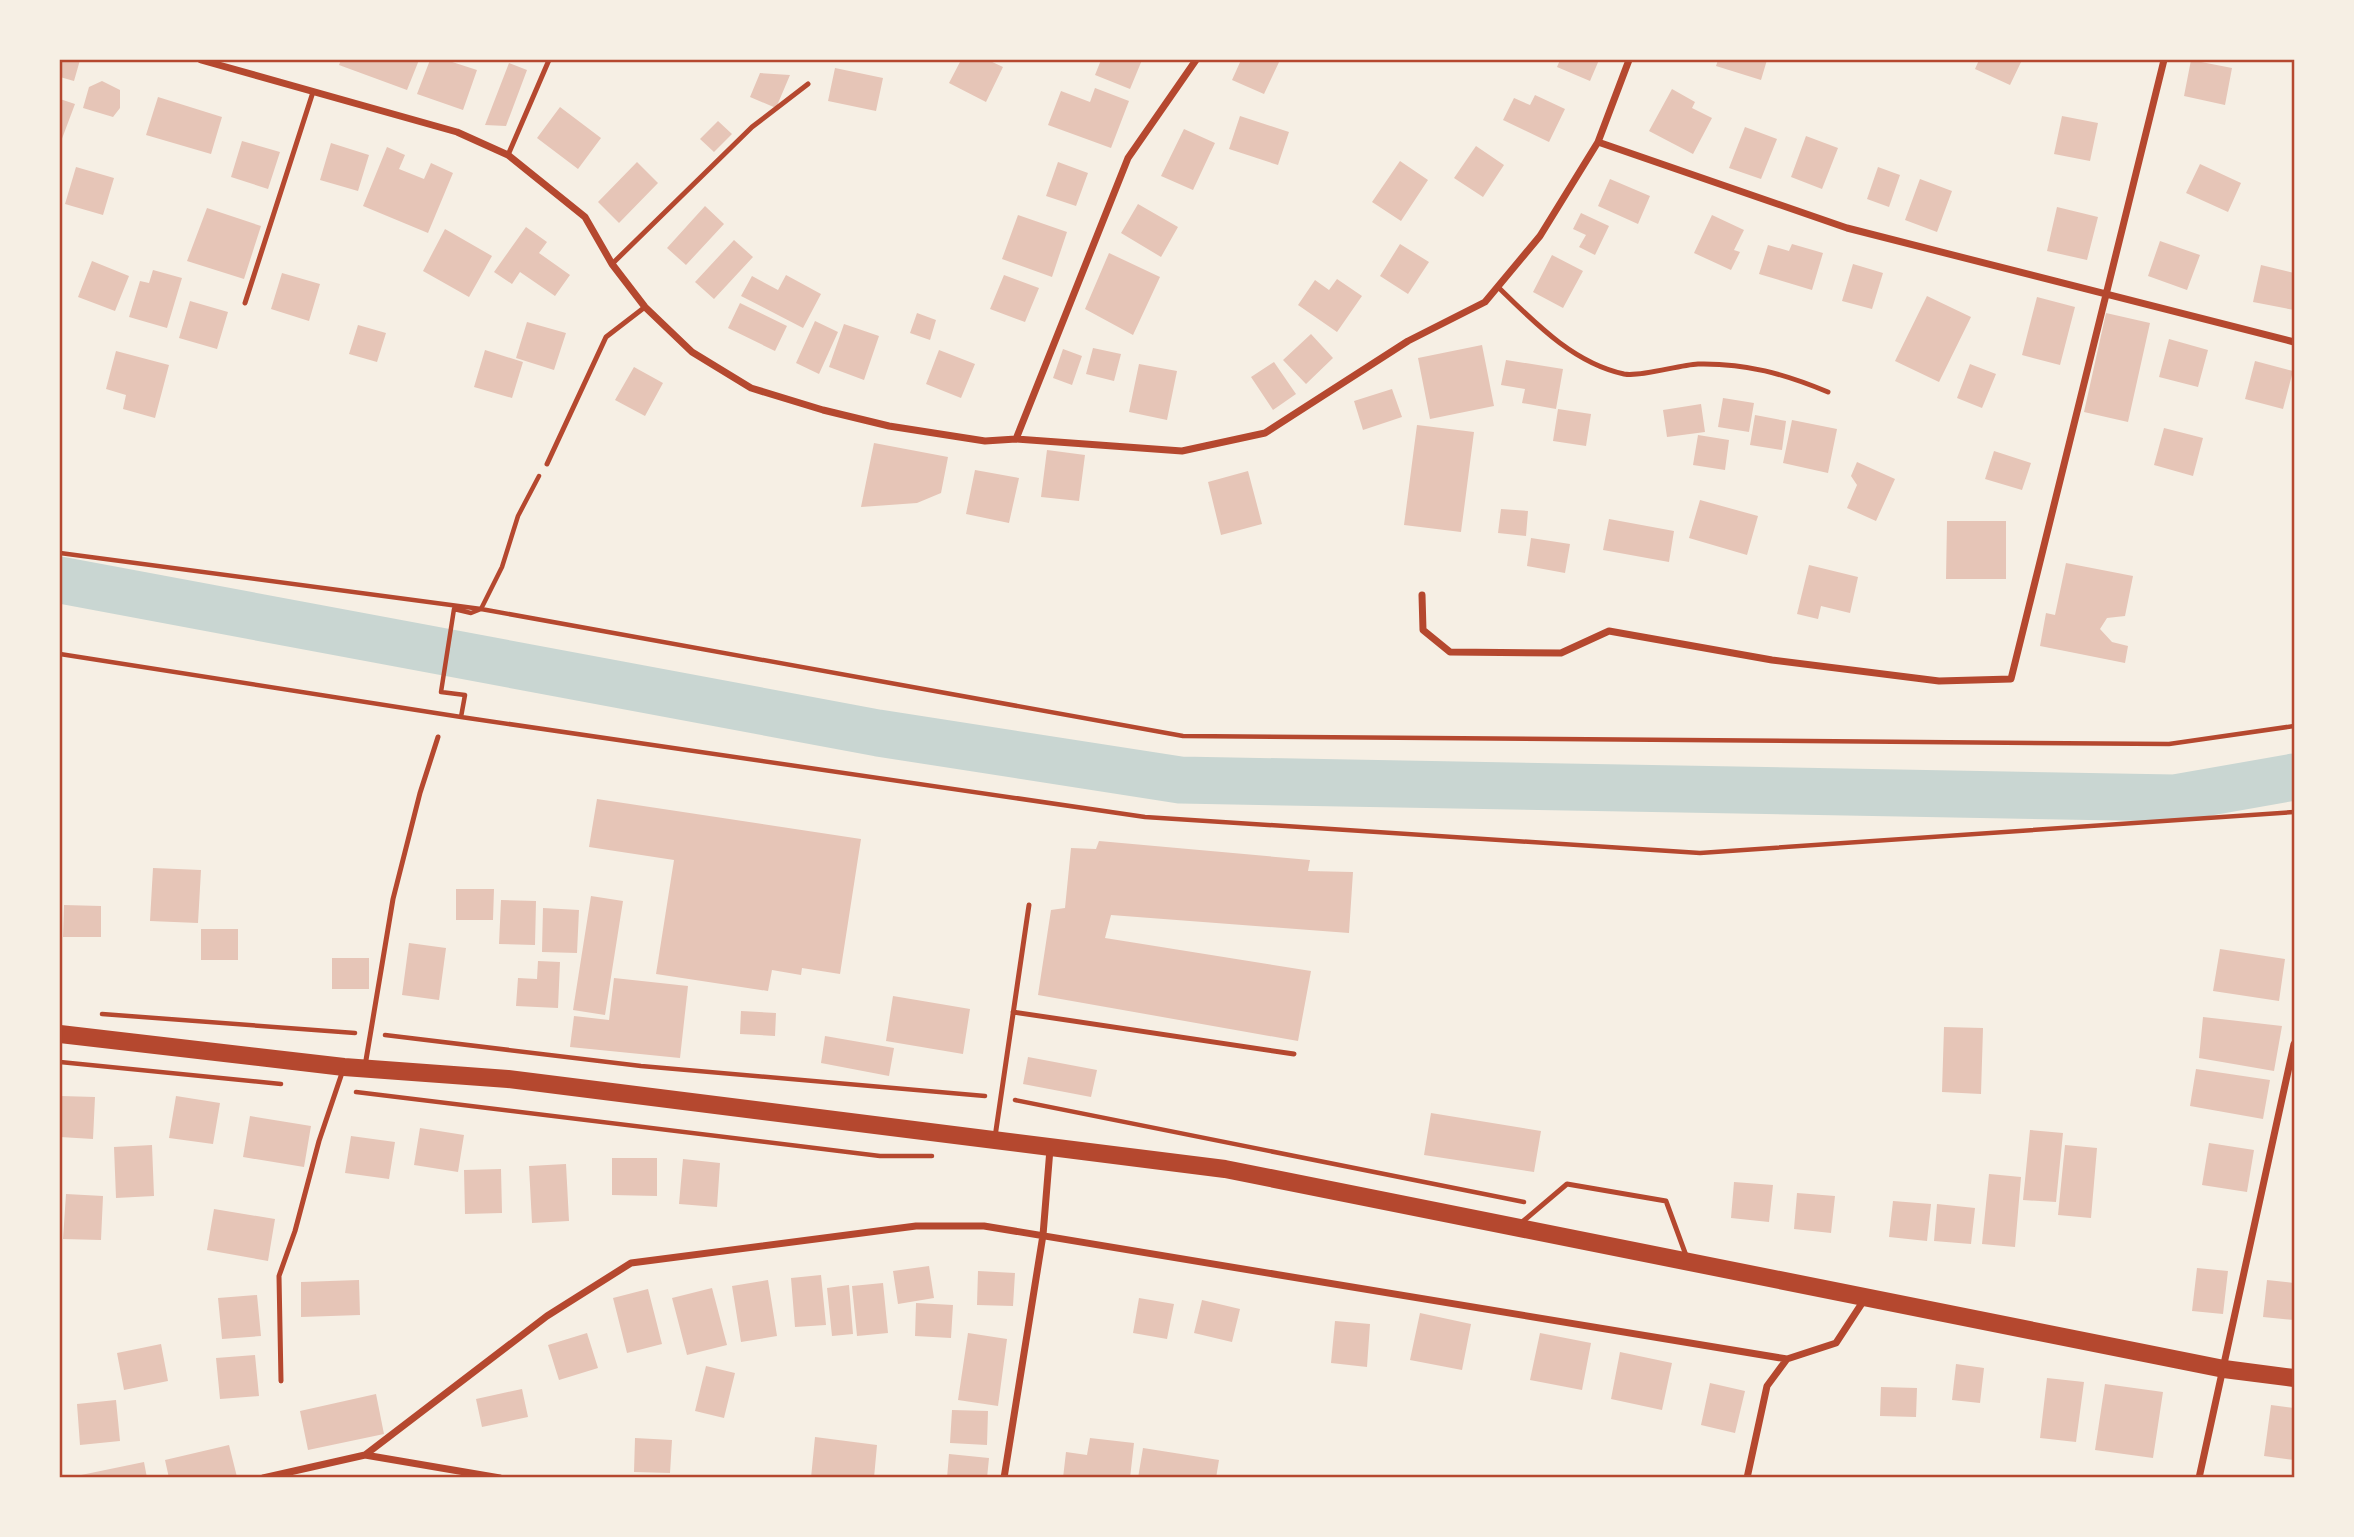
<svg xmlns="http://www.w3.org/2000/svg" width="2354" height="1537" viewBox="0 0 2354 1537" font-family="'Golos Text',sans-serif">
  <rect width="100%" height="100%" fill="#f6efe4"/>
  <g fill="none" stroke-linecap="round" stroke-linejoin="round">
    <path stroke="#c9d6d2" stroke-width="47" d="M60 580 878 733 1180 780 2175 798 2294 777"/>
  </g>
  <path fill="#e6c5b7" d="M60 60H80L74 81 60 77Z
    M341 60H419L407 90 339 65Z
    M430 60H446L477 70 463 110 417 94Z
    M961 60H988L1003 67 986 102 949 83Z
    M1101 60H1142L1130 89 1095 75Z
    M1241 60H1280L1264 94 1232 80Z
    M1560 60H1599L1590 81 1557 67Z
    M1718 60H1767L1761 80 1716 66Z
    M1979 60H2022L2010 85 1975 69Z
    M2191 60 2232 68 2225 105 2184 96Z
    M509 63 527 70 506 126 485 125Z
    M835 68 883 78 876 111 828 101Z
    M760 73 790 75 776 108 750 97Z
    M102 81 120 90V108L113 117 83 108 89 87Z
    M1095 88 1129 101 1111 148 1048 125 1061 91 1090 102Z
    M1672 89 1695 102 1692 108 1712 118 1693 154 1649 131Z
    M1535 95 1565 109 1549 142 1503 120 1514 98 1530 105Z
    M158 97 222 117 211 154 146 135Z
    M60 99 75 104 60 144Z
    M560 107 601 138 578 169 537 138Z
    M1240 116 1289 132 1278 165 1229 149Z
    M2062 116 2098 123 2090 161 2054 154Z
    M718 121 732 134 714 152 700 139Z
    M1745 127 1777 139 1761 179 1729 168Z
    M1184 129 1215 143 1193 190 1161 176Z
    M1806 136 1838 148 1822 189 1791 177Z
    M242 141 280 152 268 189 231 177Z
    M331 143 369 155 358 191 320 180Z
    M1476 146 1504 165 1483 197 1454 178Z
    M387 147 405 155 399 169 424 179 431 163 453 173 428 233 363 206Z
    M1400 161 1428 180 1401 221 1372 202Z
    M637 162 658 183 619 223 598 202Z
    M1058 162 1088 173 1076 206 1046 196Z
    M2200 164 2241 183 2228 212 2186 193Z
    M76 167 114 178 103 215 65 204Z
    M1878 167 1900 175 1889 207 1867 199Z
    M1610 179 1650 196 1638 224 1598 206Z
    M1920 179 1952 191 1937 232 1905 220Z
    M1138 204 1178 227 1161 257 1121 233Z
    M705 206 724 224 686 265 667 248Z
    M2057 207 2098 217 2087 260 2047 251Z
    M207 208 261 226 244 279 187 261Z
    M1581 213 1609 226 1595 255 1579 247 1586 235 1573 229Z
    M1018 215 1067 232 1052 277 1002 259Z
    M1712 215 1744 230 1734 250 1740 252 1731 270 1694 253Z
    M526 227 547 242 539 253 570 275 555 296 520 272 512 284 494 272Z
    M445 229 492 256 469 297 423 271Z
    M734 240 753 257 714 299 695 282Z
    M2160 241 2200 255 2187 290 2148 276Z
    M1400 244 1429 262 1408 294 1380 276Z
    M1792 244 1823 253 1812 290 1759 274 1768 245 1789 251Z
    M1109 253 1160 277 1133 335 1085 309Z
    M1552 255 1583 271 1563 308 1533 292Z
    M92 261 129 276 115 311 78 297Z
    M1853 264 1883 273 1872 309 1842 301Z
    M2261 265 2294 273V310L2253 302Z
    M153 270 182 278 167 328 129 317 140 281 149 283Z
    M282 273 320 284 309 321 271 309Z
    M786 275 821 294 803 328 741 296 752 276 778 290Z
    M1004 275 1039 288 1025 322 990 309Z
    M1337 279 1362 296 1337 332 1298 305 1315 280 1329 290Z
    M1927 296 1971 317 1939 382 1895 361Z
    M2037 297 2075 307 2060 365 2022 355Z
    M190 301 228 312 217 349 179 338Z
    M740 303 787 326 775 351 728 328Z
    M917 313 936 320 930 340 910 333Z
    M2106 313 2150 323 2128 422 2084 412Z
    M815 321 838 332 819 374 796 363Z
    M527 322 566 333 554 370 516 358Z
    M844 324 879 336 864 380 829 367Z
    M358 325 386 333 377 362 349 354Z
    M1311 334 1333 358 1306 384 1283 360Z
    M2169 339 2208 350 2198 387 2159 377Z
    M1482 345 1494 406 1430 419 1418 358Z
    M1093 348 1121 354 1114 381 1086 374Z
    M1063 349 1082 356 1072 385 1053 378Z
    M485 350 523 362 512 398 474 387Z
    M939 350 975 364 961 398 926 384Z
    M116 351 169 365 155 418 123 409 126 395 106 389Z
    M1506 360 1563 369 1556 409 1522 403 1525 389 1501 385Z
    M2255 361 2293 371 2283 409 2245 399Z
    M1274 362 1296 394 1273 410 1251 377Z
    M1139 364 1177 371 1167 420 1129 412Z
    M1970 364 1996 374 1982 408 1957 398Z
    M634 367 663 383 645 416 615 400Z
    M1392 389 1402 417 1363 430 1354 401Z
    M1723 398 1754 403 1749 432 1718 427Z
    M1701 404 1705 432 1667 437 1663 410Z
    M1558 409 1591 414 1586 446 1553 441Z
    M1755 415 1786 421 1782 450 1750 445Z
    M1792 420 1837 429 1828 473 1783 463Z
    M1417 425 1474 432 1461 532 1404 525Z
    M2164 428 2203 438 2193 476 2154 465Z
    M1698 435 1729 440 1725 470 1693 465Z
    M874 443 948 457 941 493 917 503 861 507Z
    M1047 450 1085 455 1079 501 1041 497Z
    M1994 451 2031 463 2022 490 1985 479Z
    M1857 462 1895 479 1876 521 1847 508 1857 485 1851 476Z
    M975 470 1019 478 1009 523 966 514Z
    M1248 471 1262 524 1221 535 1208 482Z
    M1700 500 1758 516 1747 555 1689 538Z
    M1501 509 1528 511 1526 536 1498 533Z
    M1609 519 1674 531 1669 562 1603 550Z
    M1947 521H2006V579H1946Z
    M1531 538 1570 544 1565 573 1527 566Z
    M2066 563 2133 576 2125 616 2107 618 2100 629 2112 642 2128 646 2125 663 2040 646 2046 613 2055 615Z
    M1809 565 1858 577 1850 613 1821 606 1818 619 1797 614Z
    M597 799 861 839 840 974 802 968 801 975 772 970 768 991 656 974 674 860 589 847Z
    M1099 841 1310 860 1308 871 1353 872 1349 933 1111 915 1105 938 1311 971 1298 1041 1038 995 1051 910 1065 908 1071 848 1096 849Z
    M153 868 201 870 198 923 150 921Z
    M456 889H494L493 920H456Z
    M591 896 623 901 605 1015 573 1010Z
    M501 900 536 901 535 945 499 944Z
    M64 905 101 906V937H63Z
    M543 908 579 910 577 953 542 952Z
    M201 929H238V960H201Z
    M409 943 446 948 439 1000 402 995Z
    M2220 949 2285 959 2279 1001 2213 991Z
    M332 958H369V989H332Z
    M538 961 560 962 558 1008 516 1006 518 978 537 979Z
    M614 978 688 986 680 1058 570 1047 574 1016 609 1020Z
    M893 996 970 1009 963 1054 886 1041Z
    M741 1011 776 1013 775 1036 740 1034Z
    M2203 1017 2282 1026 2274 1071 2199 1058Z
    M1944 1027 1983 1028 1981 1094 1942 1092Z
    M825 1036 894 1048 889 1076 821 1063Z
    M1028 1057 1097 1070 1091 1097 1023 1084Z
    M2196 1069 2270 1080 2263 1119 2190 1106Z
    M61 1096 95 1097 93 1139 60 1137Z
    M176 1096 220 1103 213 1144 169 1138Z
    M1431 1113 1541 1131 1534 1172 1424 1155Z
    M250 1116 311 1126 304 1167 243 1157Z
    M420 1128 464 1135 458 1172 414 1165Z
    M2030 1130 2063 1133 2056 1202 2023 1200Z
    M351 1136 395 1142 389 1179 345 1173Z
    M2209 1143 2254 1150 2247 1192 2202 1185Z
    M152 1145 154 1196 116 1198 114 1147Z
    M2065 1145 2097 1148 2091 1218 2058 1215Z
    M612 1158H657V1196L612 1195Z
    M683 1159 720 1163 717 1207 679 1204Z
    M566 1164 569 1221 532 1223 529 1166Z
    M501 1169 502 1213 465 1214 464 1170Z
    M1989 1174 2021 1177 2015 1247 1982 1244Z
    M1734 1182 1773 1185 1769 1222 1731 1218Z
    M1797 1193 1835 1196 1831 1233 1794 1229Z
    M66 1194 103 1196 101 1240 63 1239Z
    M1893 1201 1931 1204 1927 1241 1889 1237Z
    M1937 1204 1975 1208 1971 1244 1934 1241Z
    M214 1209 275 1219 268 1261 207 1250Z
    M929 1266 934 1298 898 1304 893 1271Z
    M2197 1268 2228 1271 2223 1314 2192 1311Z
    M978 1271 1015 1273 1013 1306 977 1305Z
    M821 1275 826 1325 795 1327 791 1278Z
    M359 1280 360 1315 301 1317V1282Z
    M768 1280 777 1336 741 1342 732 1286Z
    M2267 1280 2294 1283V1320L2263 1317Z
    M883 1283 888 1333 857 1336 852 1286Z
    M849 1285 853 1334 832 1336 827 1288Z
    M712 1288 727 1345 687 1355 672 1298Z
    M648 1289 662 1344 627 1353 613 1298Z
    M257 1295 261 1336 222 1339 218 1298Z
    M1139 1298 1174 1304 1167 1339 1133 1333Z
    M1202 1300 1240 1309 1232 1342 1194 1333Z
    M916 1303 953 1305 951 1338 915 1336Z
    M1420 1313 1471 1324 1462 1370 1410 1360Z
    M1335 1321 1370 1324 1367 1367 1331 1363Z
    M587 1333 598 1368 559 1380 548 1345Z
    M968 1333 1007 1339 998 1406 958 1400Z
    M1540 1333 1591 1343 1582 1390 1530 1380Z
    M161 1344 168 1381 124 1390 117 1353Z
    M1620 1352 1672 1363 1662 1410 1611 1399Z
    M255 1355 259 1396 220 1399 216 1358Z
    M1956 1364 1984 1368 1980 1403 1952 1400Z
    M706 1366 735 1373 724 1418 695 1411Z
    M2047 1378 2084 1382 2076 1442 2040 1438Z
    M1710 1383 1745 1391 1735 1433 1701 1425Z
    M2105 1384 2163 1392 2153 1458 2095 1450Z
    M1881 1387 1917 1388 1916 1417 1880 1416Z
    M522 1389 528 1417 482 1427 476 1399Z
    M376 1394 384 1434 308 1450 300 1411Z
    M116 1400 120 1441 80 1445 77 1404Z
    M2271 1405 2294 1408V1460L2264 1456Z
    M952 1410 988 1411 987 1445 950 1443Z
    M815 1437 877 1445 874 1478H811Z
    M635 1438 672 1440 670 1473 634 1472Z
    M1090 1438 1134 1443 1130 1478H1063L1066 1452 1087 1455Z
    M229 1445 237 1477 169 1478 165 1460Z
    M1143 1448 1219 1460 1216 1478H1138Z
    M949 1454 989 1458 987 1478H947Z
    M144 1462 147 1478H81V1475Z"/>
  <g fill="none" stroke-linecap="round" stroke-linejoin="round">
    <path stroke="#b5482f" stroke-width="4.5" d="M60 553 481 609 1183 736 2169 744 2294 726
      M60 654 461 717 1145 817 1700 853 2294 812
      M461 717 465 695 441 692 454 609 471 613 481 609 502 567 518 516 539 476
      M102 1014 355 1033
      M385 1035 641 1066 985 1096
      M60 1062 281 1084
      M356 1092 880 1156H932
      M1015 1100 1524 1202"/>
    <path stroke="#b5482f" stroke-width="5" d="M508 155 549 60
      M612 264 752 127 808 84
      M1498 287C1534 322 1573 363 1624 374 1642 377 1678 365 1698 364 1746 363 1785 374 1828 392
      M245 303 313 92
      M547 464 606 337 645 307
      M1013 1012 1294 1054
      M365 1066 393 899 420 793 438 737
      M995 1137 1029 905
      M1521 1223 1567 1184 1666 1201 1687 1258
      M281 1381 279 1276 295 1231 319 1141 343 1070"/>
    <path stroke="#b5482f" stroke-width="7" d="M201 60 457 132 508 155 585 217 612 264 645 307 692 352 751 388 823 410 889 426 985 441 1016 439 1182 451 1265 433 1408 341 1485 302 1540 236 1598 142 1629 60
      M1598 142 1847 228 2294 342
      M1016 439 1128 158 1196 60
      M1422 595 1423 630 1450 652 1561 653 1609 631 1772 660 1939 681 2011 679 2164 60
      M365 1455 547 1316 631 1263 916 1226H984L1787 1359
      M263 1478 365 1455 500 1478
      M1004 1478 1043 1235 1050 1149
      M1747 1478 1767 1386 1787 1359 1836 1343 1866 1297
      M2199 1478 2294 1044"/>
    <path stroke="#b5482f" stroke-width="18" d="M60 1034 344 1067 508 1079 1225 1169 2224 1369 2294 1378"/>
  </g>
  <rect width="2354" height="1537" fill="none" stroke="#f6efe4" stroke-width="122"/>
  <rect x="61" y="61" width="2232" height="1415" fill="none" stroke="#b5482f" stroke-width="2.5"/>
</svg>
